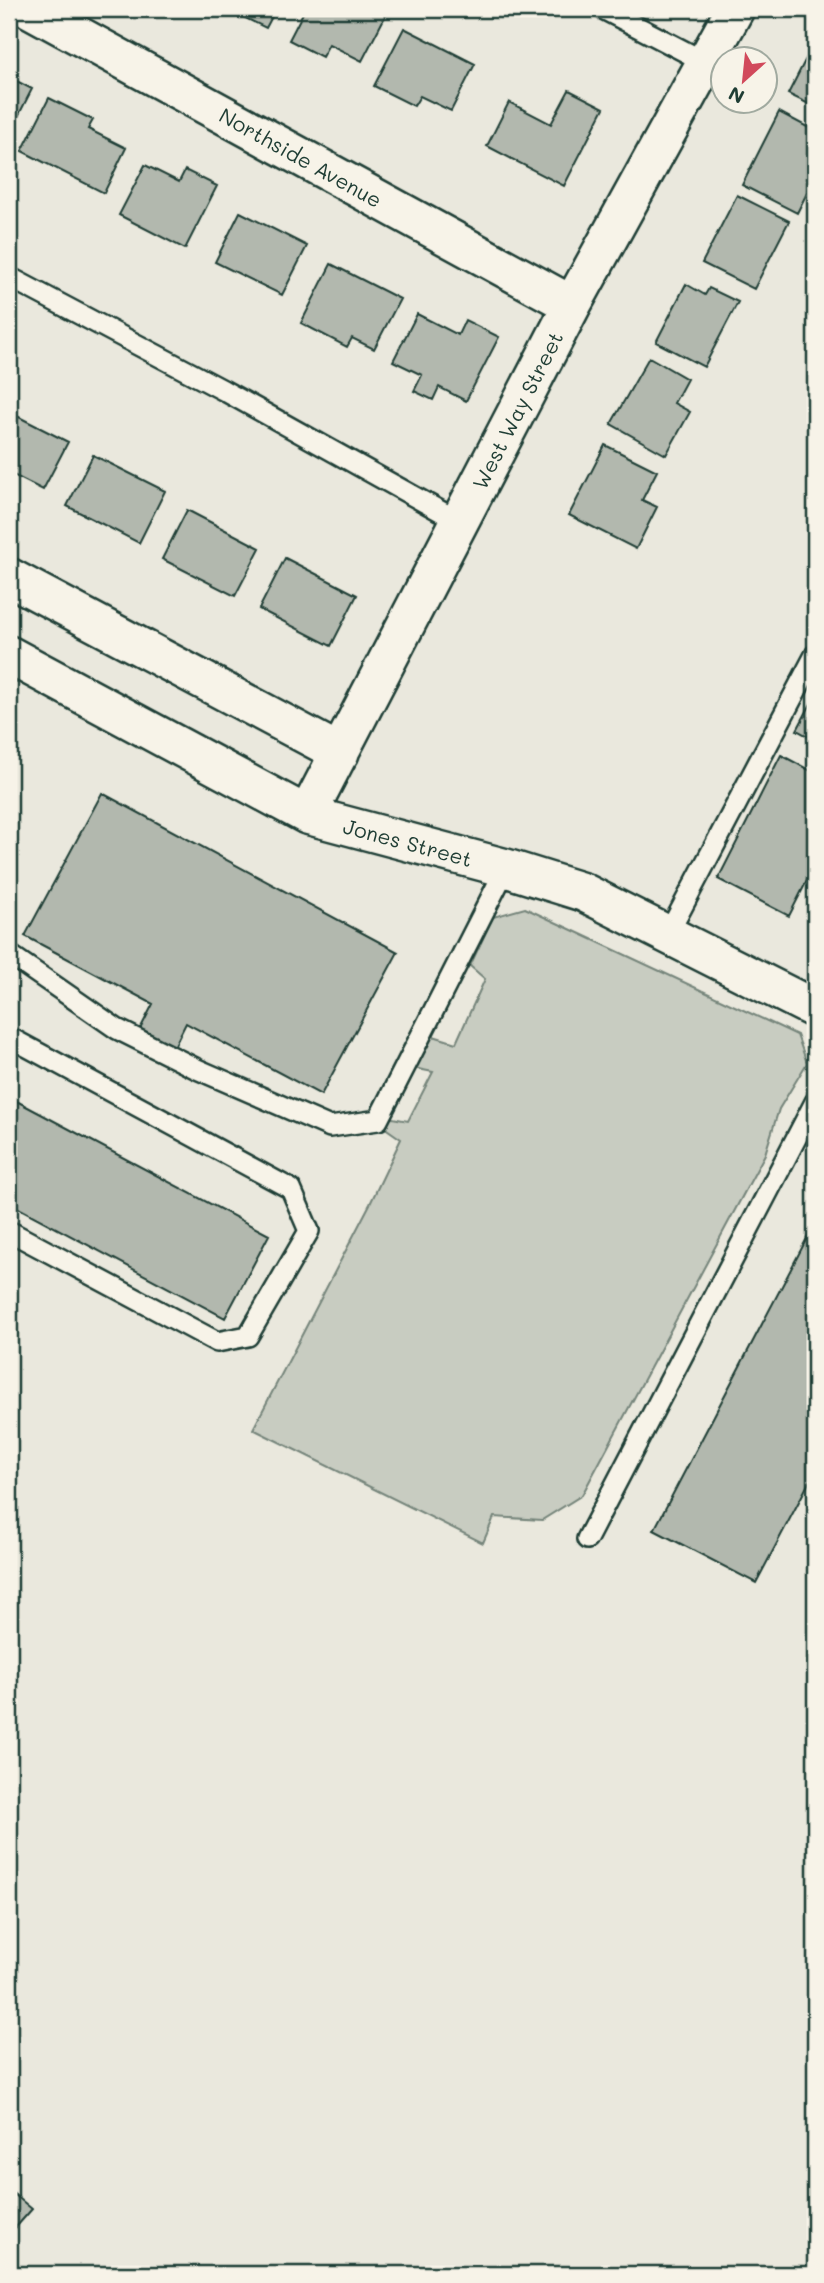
<svg xmlns="http://www.w3.org/2000/svg" width="824" height="2283" viewBox="0 0 824 2283" font-family="Mali,sans-serif">
  <rect width="100%" height="100%" fill="#eae8dd"/>
  <filter id="ink" filterUnits="userSpaceOnUse"><feTurbulence type="fractalNoise" baseFrequency=".0143" numOctaves="2"/><feDisplacementMap in="SourceGraphic" scale="14" xChannelSelector="R" yChannelSelector="G"/><feConvolveMatrix kernelMatrix="1 2 1 2 8 2 1 2 1" color-interpolation-filters="sRGB"/></filter>
  <g filter="url(#ink)">
    <path fill="#c8ccc1" stroke="#74847a" stroke-width="2" d="M525 908 797 1035 807 1063 779 1109 765 1154 582 1495 542 1520 494 1517 483 1543 253 1429 370 1204 401 1139 384 1127 387 1117 408 1121 433 1072 413 1068 430 1035 456 1043 485 979 470 966 493 917Z"/>
    <path fill="#b2b8ae" stroke="#1f3d34" stroke-width="2" d="M227 9H276L266 28Z
      M305 9H389L362 61 329 44 322 57 289 40Z
      M404 28 475 64 451 111 420 96 414 106 374 86Z
      M815 41V107L788 94Z
      M9 77 32 89 9 134Z
      M569 90 604 108 564 186 487 146 509 102 551 124Z
      M49 98 93 120 88 129 126 148 104 193 22 151Z
      M779 112 815 131V177L797 213 742 185Z
      M145 165 179 182 185 170 217 186 185 249 119 215Z
      M737 195 789 221 754 289 702 263Z
      M240 212 307 246 282 295 215 262Z
      M331 264 400 299 374 349 352 338 347 347 301 323Z
      M686 284 705 295 709 288 738 302 704 367 656 342Z
      M417 314 458 335 465 320 499 337 466 401 439 387 433 400 414 391 422 375 393 361Z
      M649 357 687 379 674 403 690 412 666 455 611 424Z
      M9 412 68 442 43 490 9 473Z
      M605 445 657 471 642 500 657 507 636 549 569 515Z
      M93 455 165 491 139 543 67 506Z
      M187 510 260 548 235 596 162 559Z
      M285 558 357 595 331 646 259 609Z
      M815 696V740L797 730Z
      M781 755 815 773V865L789 916 718 879Z
      M102 793 398 952 321 1095 186 1023 171 1053 137 1035 153 1004 25 936Z
      M9 1097 269 1235 225 1318 9 1203Z
      M815 1223V1471L756 1583 654 1530Z
      M9 2190 32 2209 9 2235Z"/>
    <g fill="none" stroke-linecap="round" stroke-linejoin="round">
      <g stroke="#1f3d34" stroke-width="24">
        <path id="lane" d="M603 9 705 62
          M9 277 223 390 460 522
          M668 934 815 655
          M9 954 117 1029 197 1069 330 1127 378 1120 506 868
          M9 1037 291 1189 309 1231 248 1336 217 1342 9 1231
          M587 1539 815 1102"/>
      </g>
      <g stroke="#1f3d34" stroke-width="42">
        <path id="street" d="M30 9 572 305
          M9 577 340 753
          M9 655 307 815 506 868 583 892 815 1009
          M307 815 572 305 735 9"/>
      </g>
      <use href="#lane" stroke="#f7f3e8" stroke-width="19"/>
      <use href="#street" stroke="#f7f3e8" stroke-width="37"/>
    </g>
  </g>
  <g text-anchor="middle" dominant-baseline="central" stroke-width="5" stroke-linejoin="round" paint-order="stroke">
    <g font-size="21" fill="#1f3d34" stroke="#f7f3e8">
      <text transform="translate(301 157) rotate(29)">Northside Avenue</text>
      <text transform="translate(517 410) rotate(-63)">West Way Street</text>
      <text transform="translate(408 842) rotate(15)">Jones Street</text>
    </g>
  </g>
  <rect width="824" height="2283" fill="none" stroke="#f7f3e8" stroke-width="35"/>
  <rect x="18" y="18" width="789" height="2248" fill="none" stroke="#1f3d34" stroke-width="2.5" filter="url(#ink)"/>
  <g transform="translate(744 80) rotate(207)"><circle r="33" fill="#f7f3e8" stroke="#a1aaa0" stroke-width="2"/>
  <path d="M0-5L12 26L0 18L-12 26Z" fill="#d1495b"/>
  <text y="-10" font-size="19" font-weight="bold" text-anchor="middle" fill="#1f3d34">N</text>
  </g>
</svg>
